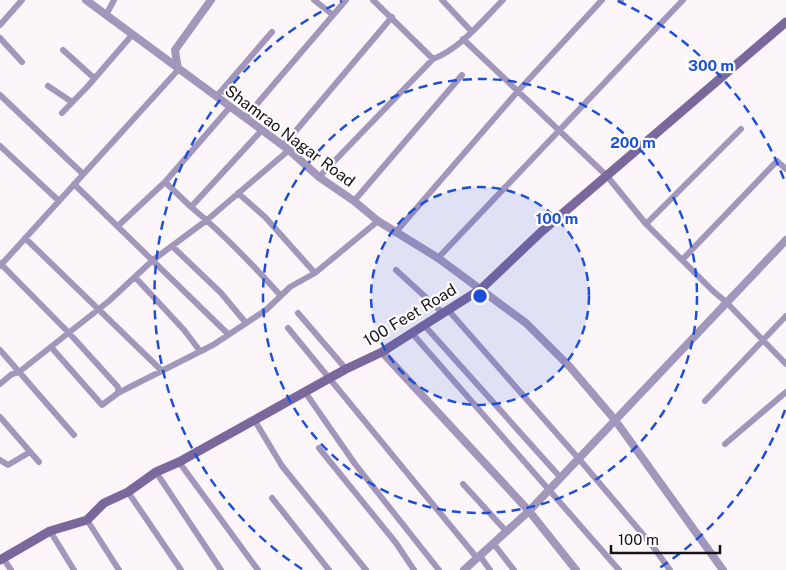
<svg xmlns="http://www.w3.org/2000/svg" width="786" height="570" viewBox="0 0 786 570" font-family="'Public Sans',sans-serif">
  <rect width="100%" height="100%" fill="#fcf6fb"/>
  <g fill="none" stroke-linecap="round" stroke-linejoin="round">
    <path stroke="#a297bb" stroke-width="6" d="M314 0 333 15
      M373 0 433 59
      M442 0 472 32
      M620 0H621
      M106 15 114 0
      M0 25 22 0
      M0 38 22 62
      M463 39 607 176 646 224 713 291 726 302 786 364
      M63 50 94 78
      M48 86 72 102
      M0 95 83 174
      M216 97 272 32
      M62 113 88 86 132 35
      M245 118 346 0
      M262 130 191 207C224 234 253 265 281 296
      M0 146 59 201
      M283 146 392 17
      M319 177 433 59C461 48 482 21 503 0
      M165 182 191 207
      M74 184 228 334
      M238 193 265 217 315 273
      M354 201 462 75
      M646 224 741 129
      M119 225 165 182 230 107
      M395 233 518 91 602 0
      M25 238 161 370
      M172 246 221 293 246 323
      M438 258 683 0
      M682 260 777 161 786 169
      M0 263 69 333 118 387V393L102 405 51 347
      M0 266 178 70
      M396 270 444 314
      M135 277 184 330 200 351
      M449 311 579 459 651 544 670 570
      M298 313 346 369
      M424 325 560 477
      M288 328 477 558
      M411 332 619 570
      M0 350 74 435
      M0 384 12 374 19 372 109 301 153 260 207 220 289 150
      M305 392 355 464 439 570
      M118 393 213 345 266 310 290 287 315 273 378 221
      M705 401 786 316
      M0 417 39 462
      M255 421 282 466 366 570
      M725 444 786 392
      M319 448 396 543 414 570
      M0 460 8 465 30 452
      M179 462 258 570
      M156 472 221 570
      M463 484 506 531
      M128 492 181 570
      M272 498 329 570
      M87 520 119 570
      M50 531 74 570
      M493 543 514 570
      M480 556 490 570
      M3 558 11 570"/>
    <path stroke="#a297bb" stroke-width="8" d="M86 0 289 150 319 177 354 201 378 221 438 258 526 323 570 367 615 420 723 570
      M178 70 175 50 211 0
      M382 352 529 511 576 570
      M464 570 529 511 786 240"/>
    <path stroke="#7a689c" stroke-width="9" d="M0 560 50 531 87 520 104 503 128 492 156 472 179 462 346 369 382 352 481 289 541 232 786 22"/>
  </g>
  <circle cx="480" cy="296" r="109" fill="#1d4ed8" fill-opacity=".12"/>
  <g fill="none" stroke="#1d4ed8" stroke-width="2.5" stroke-dasharray="9 6">
    <circle cx="480" cy="296" r="109"/>
    <circle cx="480" cy="296" r="217"/>
    <path d="M785 410A326 326 0 0 1 658 569M302 569A326 326 0 0 1 342 1M618 1A326 326 0 0 1 785 182"/>
  </g>
  <g text-anchor="middle" dominant-baseline="central" stroke-width="4.5" stroke-linejoin="round" paint-order="stroke">
    <g font-size="16" fill="#191118" stroke="#fff">
      <text transform="translate(290 136) rotate(37)">Shamrao Nagar Road</text>
      <text transform="translate(410 315) rotate(-31)">100 Feet Road</text>
    </g>
  </g>
  <circle cx="480" cy="296" r="8" fill="#1d4ed8" stroke="#fff" stroke-width="2.5"/>
  <g font-size="15" text-anchor="middle" font-weight="bold" fill="#1d4ed8" stroke="#fff" stroke-width="4.5" stroke-linejoin="round" paint-order="stroke">
    <text x="711" y="71">300 m</text>
    <text x="633" y="148">200 m</text>
    <text x="557" y="224">100 m</text>
  </g>
  <path d="M611 545v8h109v-8" fill="none" stroke="#191118" stroke-width="2.5"/>
  <text x="618" y="545" font-size="15" fill="#191118" stroke="#ffffff" stroke-width="4" paint-order="stroke">100 m</text>
</svg>
